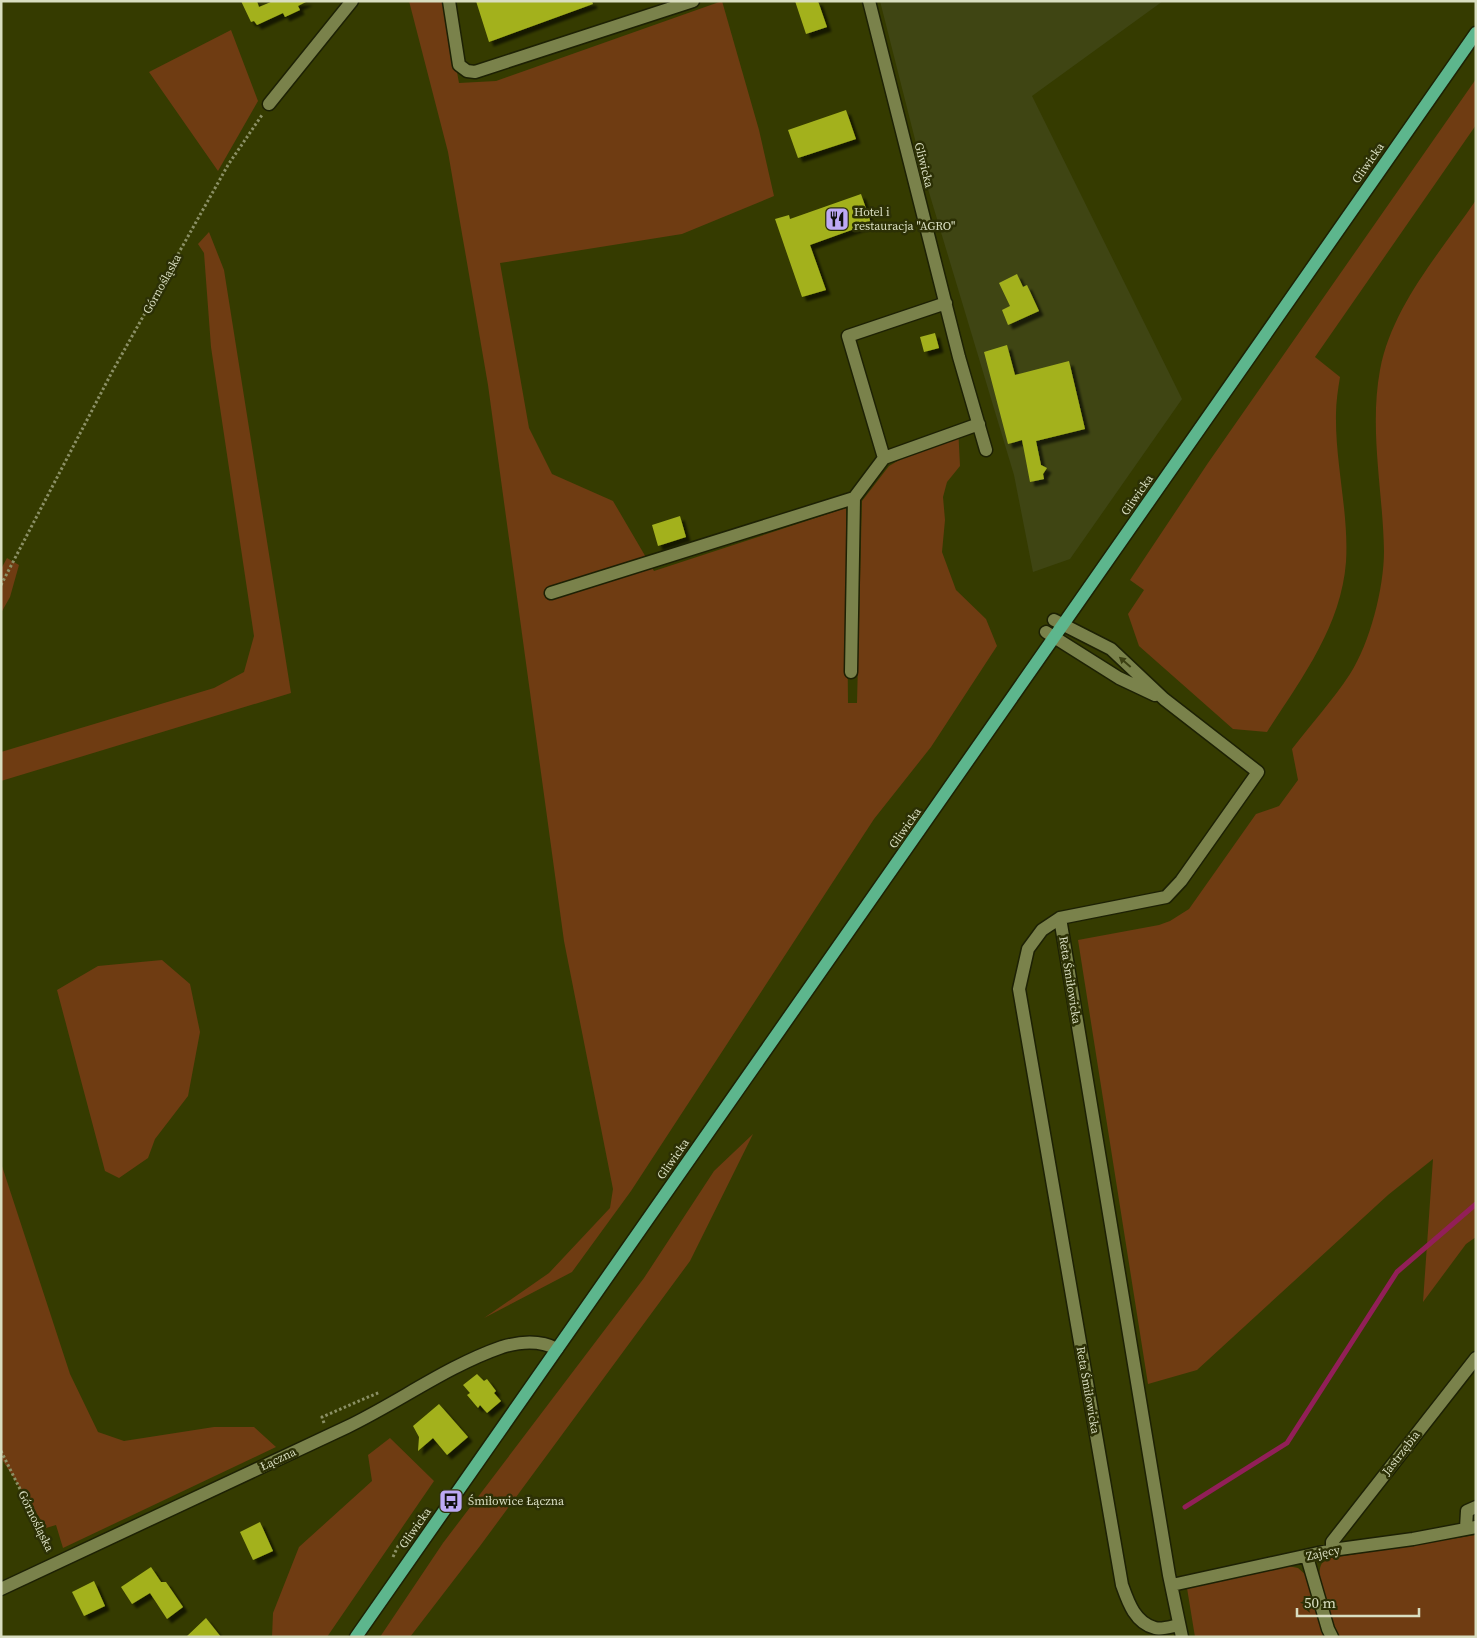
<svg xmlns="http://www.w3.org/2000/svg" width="1477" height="1638" viewBox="0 0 1477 1638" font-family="'Source Serif 4',serif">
  <defs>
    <filter id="shadow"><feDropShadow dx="4.5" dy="4.5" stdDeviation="1" flood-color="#0009"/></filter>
  </defs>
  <rect width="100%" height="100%" fill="#353b00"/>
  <path fill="#3f4513" d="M880 1H1163L1032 96 1182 399 1070 559 1033 572 1014 475 925 179Z"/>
  <path fill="#6f3c12" d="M409 1H444L459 83 496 81 722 1 759 130 774 196 682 234 500 263 529 428 552 474 613 501 654 571 846 508 848 703H857L862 501 889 466 958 426 960 466 947 482 943 497 945 520 942 552 956 590 986 619 997 646 931 747 874 819 631 1191 572 1272 484 1318 549 1273 610 1208 613 1189 564 941 488 385 448 152Z
    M231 30 258 101 218 171 149 72Z
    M1476 79V125L1315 357 1340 377C1338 389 1336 402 1336 414 1335 463 1349 513 1346 562 1341 627 1301 679 1267 732L1233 729 1139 646 1128 614 1144 590 1130 580 1208 463Z
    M1476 200V1237L1466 1244 1423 1302 1433 1159 1388 1195 1197 1370 1148 1384 1078 940 1159 925 1170 921 1189 909 1256 814 1279 806 1298 780 1292 749C1311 724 1333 700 1350 674 1370 643 1384 588 1384 551 1383 491 1369 430 1380 370 1392 306 1440 253 1476 200Z
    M209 232 224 270 291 693 1 781V752L214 688 244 672 254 636 211 347 204 253 198 244Z
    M7 558 19 565 10 597 1 613V569Z
    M162 960 190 984 200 1032 188 1096 155 1139 148 1158 119 1178 105 1171 57 990 98 966Z
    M753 1134 690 1261 480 1546 410 1637H380L443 1543 644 1278 714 1171Z
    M1 1163 70 1374 98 1432 124 1441 214 1427H254L276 1447 63 1548 56 1525 46 1528 1 1458Z
    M390 1438 434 1481 327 1637H272L273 1613 299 1547 372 1481 368 1455Z
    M1476 1535V1637H1339C1331 1622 1313 1577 1322 1563L1331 1558Z
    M1288 1566 1298 1568 1306 1575 1325 1637H1195L1187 1588Z"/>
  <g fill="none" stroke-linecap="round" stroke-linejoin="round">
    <path stroke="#921f58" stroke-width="5" d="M1185 1507 1287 1443 1397 1272 1476 1204"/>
  </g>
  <path fill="#a3b11f" filter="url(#shadow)" d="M241 1H257L259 7 273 1H308L298 6 300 10 285 17 283 13 257 25 254 21 251 22Z
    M476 1H592L593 4 489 42Z
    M795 1H818L827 27 806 34Z
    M846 110 856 139 798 158 788 130Z
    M861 194 871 223 810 245 826 290 802 297 775 219 789 215 790 219Z
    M1017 274 1023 287 1027 285 1039 311 1008 325 1002 310 1010 306 999 283Z
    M935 333 939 348 924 352 920 337Z
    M1007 345 1015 375 1069 361 1085 429 1036 441 1041 465 1047 468 1043 474 1044 479 1030 482 1022 440 1008 444 984 352Z
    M680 516 686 537 658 546 652 525Z
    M477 1374 484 1381 487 1379 496 1391 494 1393 501 1401 487 1413 480 1405 478 1408 467 1395 470 1393 463 1385Z
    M439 1404 468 1437 447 1455 433 1438 418 1451 419 1437 413 1426Z
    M260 1522 273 1551 253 1560 240 1532Z
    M151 1567 161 1582H166L183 1607 167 1619 150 1593 132 1604 121 1587Z
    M94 1581 105 1606 84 1616 72 1592Z
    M206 1618 221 1637H186Z"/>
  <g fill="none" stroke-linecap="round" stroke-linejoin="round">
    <g stroke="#1d2104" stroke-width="15">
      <path id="minor" d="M449 1 459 65 467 71 475 72 693 1
        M869 1 959 357 986 450
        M269 104 352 1
        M884 458 979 424
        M551 593 854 498
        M1054 620 1111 649 1164 699 1258 772 1181 881 1166 897 1060 918 1042 930 1028 949 1019 989 1122 1585C1128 1602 1135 1623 1155 1628 1162 1630 1173 1626 1179 1625
        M1046 632 1119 678 1155 695
        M851 672 854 498 884 458 848 336 946 303
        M1060 918 1169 1575 1182 1637
        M1466 1528 1467 1511 1476 1507
        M1332 1550V1542L1476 1358
        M1307 1557 1328 1629 1332 1637
        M1172 1585 1332 1550 1413 1539 1476 1527
        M1 1589C116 1534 232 1482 347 1427 399 1402 447 1366 502 1347 519 1342 540 1340 557 1349"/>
    </g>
    <g stroke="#1d2104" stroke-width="15">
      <path id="major" d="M356 1637 1476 33"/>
    </g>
    <path stroke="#8b9065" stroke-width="3" stroke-dasharray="2.5 2.5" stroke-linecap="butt" d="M1 585 112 372 228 165 262 115
      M324 1423 322 1417 380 1392
      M1 1451 51 1551
      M393 1557 398 1546 408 1531"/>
    <use href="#minor" stroke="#7a824b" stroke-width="12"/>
    <use href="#major" stroke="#5db68d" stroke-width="12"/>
  </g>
  <defs><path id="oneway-solid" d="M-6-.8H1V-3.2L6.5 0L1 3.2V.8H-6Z" transform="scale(1.25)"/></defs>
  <use fill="#3c4013" href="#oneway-solid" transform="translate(1125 662) rotate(-139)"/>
  <defs>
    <g id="restaurant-square" transform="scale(1.25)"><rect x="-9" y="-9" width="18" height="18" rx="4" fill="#bda9f5" stroke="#2c3005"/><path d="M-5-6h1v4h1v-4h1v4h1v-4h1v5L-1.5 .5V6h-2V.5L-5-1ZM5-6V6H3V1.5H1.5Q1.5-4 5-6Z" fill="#111"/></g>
    <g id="bus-square" transform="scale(1.25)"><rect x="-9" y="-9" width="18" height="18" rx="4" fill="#bda9f5" stroke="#2c3005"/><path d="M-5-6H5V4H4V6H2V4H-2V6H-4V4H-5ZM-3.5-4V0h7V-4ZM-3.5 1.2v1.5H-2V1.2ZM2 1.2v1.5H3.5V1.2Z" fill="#111"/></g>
  </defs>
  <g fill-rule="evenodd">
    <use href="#restaurant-square" x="837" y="219"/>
    <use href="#bus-square" x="451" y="1501"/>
  </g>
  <g text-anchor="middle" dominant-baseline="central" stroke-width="5" stroke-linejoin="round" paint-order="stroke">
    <g font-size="12" fill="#d9dec1" stroke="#2c3005">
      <text transform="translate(1368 163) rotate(-55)">Gliwicka</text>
      <text transform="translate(924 165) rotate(76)">Gliwicka</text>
      <text transform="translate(162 284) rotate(-61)">Górnośląska</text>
      <text transform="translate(1137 495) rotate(-55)">Gliwicka</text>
      <text transform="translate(905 828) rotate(-55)">Gliwicka</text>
      <text transform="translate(1070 980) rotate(81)">Reta Śmiłowicka</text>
      <text transform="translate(673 1159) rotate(-55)">Gliwicka</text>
      <text transform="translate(1088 1390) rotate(80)">Reta Śmiłowicka</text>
      <text transform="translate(1401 1453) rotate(-52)">Jastrzębia</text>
      <text transform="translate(278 1459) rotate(-25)">Łączna</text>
      <text transform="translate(36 1521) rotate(64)">Górnośląska</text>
      <text transform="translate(415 1528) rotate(-55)">Gliwicka</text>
      <text transform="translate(1323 1553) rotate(-12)">Zajęcy</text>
    </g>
    <g font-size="12" fill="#d9dec1" stroke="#2c3005" text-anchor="start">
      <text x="854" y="212">Hotel i<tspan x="854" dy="14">restauracja "AGRO"</tspan></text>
      <text x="468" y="1501">Śmiłowice Łączna</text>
    </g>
  </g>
  <rect width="1477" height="1638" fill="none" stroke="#d9dec1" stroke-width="5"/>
  <path d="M1297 1608v8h122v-8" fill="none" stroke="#d9dec1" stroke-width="2.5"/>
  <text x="1304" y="1608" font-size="15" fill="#d9dec1" stroke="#2c3005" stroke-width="4" paint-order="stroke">50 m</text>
</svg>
